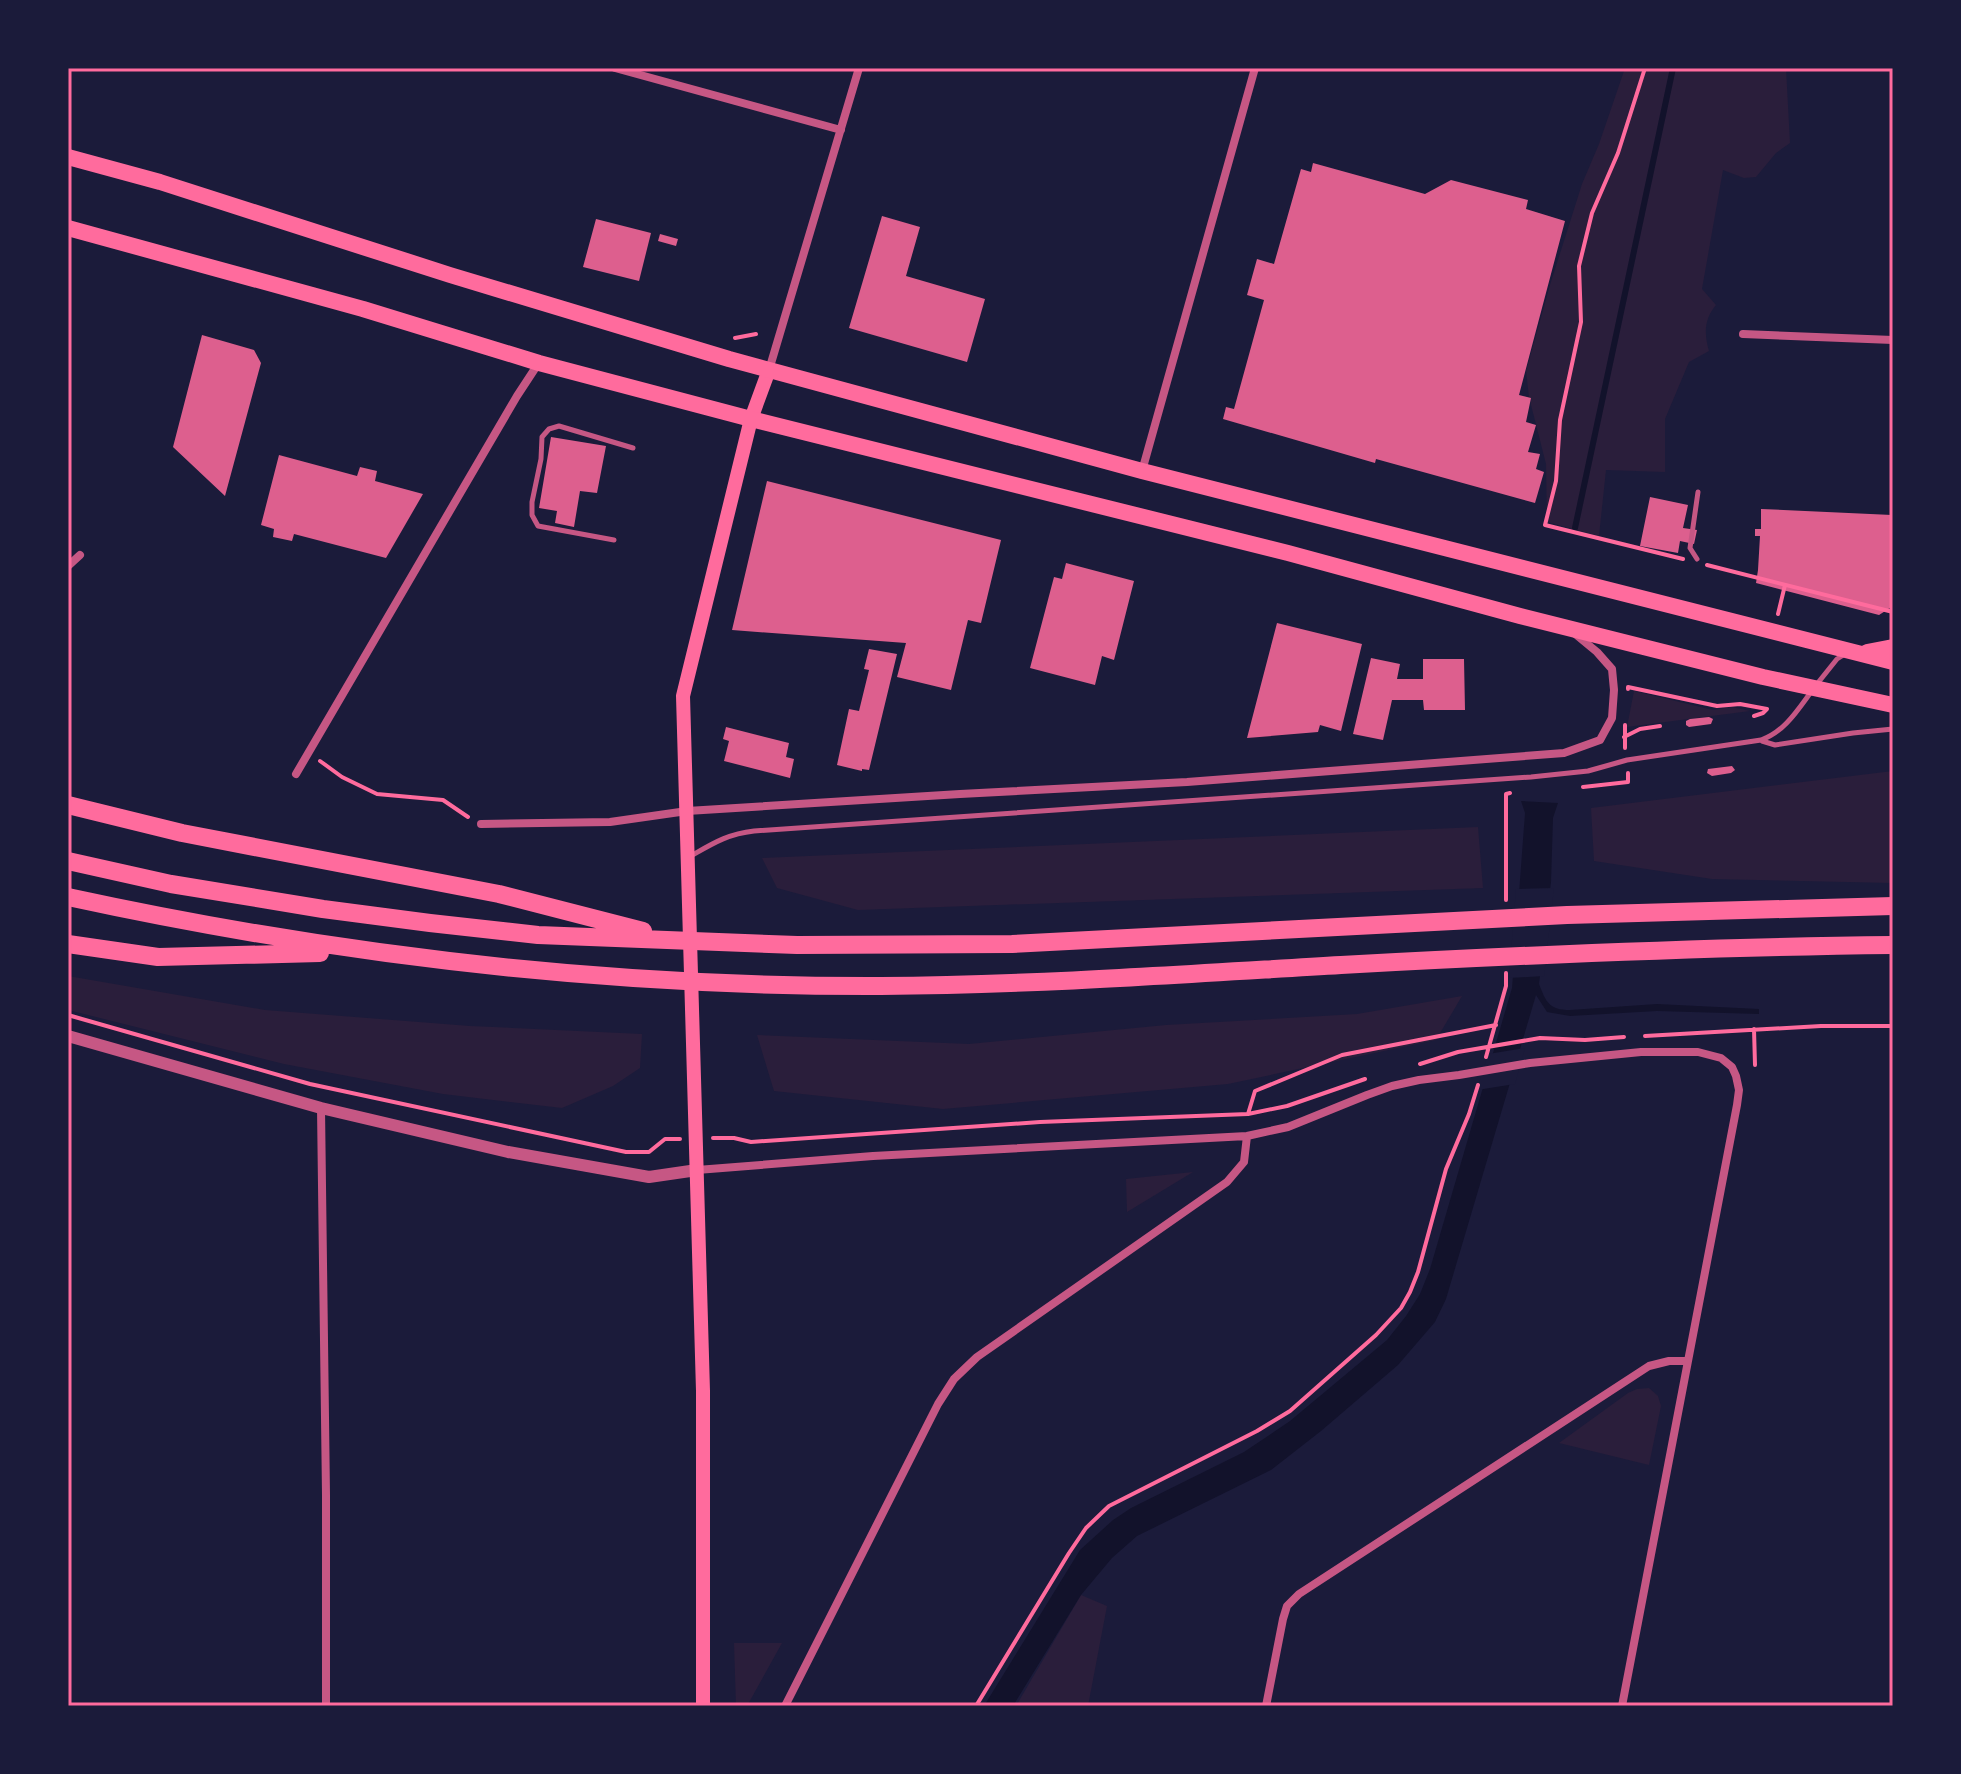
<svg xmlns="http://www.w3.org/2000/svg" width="1961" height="1774" viewBox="0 0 1961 1774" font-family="'Sofia Sans Condensed',sans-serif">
  <rect width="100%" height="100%" fill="#1b1b3a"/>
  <path fill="#2a1e3b" d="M1625 68H1786L1790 143 1776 153 1756 177 1744 178 1723 170 1702 289 1716 305C1704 319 1704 334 1709 351L1689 362 1665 419V472L1606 470 1599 536 1547 522 1546 464 1529 397 1526 371 1550 285 1582 184 1599 144Z
    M1634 691 1713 710 1732 707 1750 711 1627 727Z
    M1893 771V883L1712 879 1594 861 1591 808Z
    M1478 827 1483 888 858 910 777 888 762 858Z
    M68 976 265 1010 470 1026 642 1034 640 1068 613 1086 562 1108 443 1094 284 1064 68 1010Z
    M1462 996 1436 1040 1228 1084 943 1109 774 1091 757 1035 969 1044 1166 1025 1357 1014Z
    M1193 1172 1127 1212 1126 1179Z
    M1649 1388 1658 1396 1661 1406 1649 1465 1559 1443 1628 1393 1637 1389Z
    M1081 1595 1107 1606 1088 1706H1016Z
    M734 1643H782L747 1706H736Z"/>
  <path fill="#12122b" d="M1521 801 1558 803 1553 818 1551 882 1539 984C1546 1002 1549 1010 1570 1010L1657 1004 1759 1009V1014L1657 1011 1570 1016 1547 1012 1536 995 1446 1299 1435 1322 1398 1365 1321 1431 1271 1470 1137 1536 1112 1558 1081 1595 1013 1706H984L1080 1550 1113 1520 1131 1508 1244 1452 1290 1421 1387 1340 1406 1316 1420 1294 1430 1269 1512 988 1525 813Z"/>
  <path fill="#1b1b3a" d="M1554 888 1544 976 1509 978 1516 889Z
    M1525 1048 1515 1084 1477 1090 1488 1054Z"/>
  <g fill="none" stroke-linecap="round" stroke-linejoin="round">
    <path stroke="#12122b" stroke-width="6" d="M1575 528 1673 68"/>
  </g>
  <path fill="#dd5f8e" d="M1313 163 1425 194 1451 180 1528 200 1526 209 1565 221 1519 395 1531 398 1526 422 1536 425 1528 452 1540 454 1536 469 1544 472 1535 503 1376 459 1375 463 1223 419 1226 407 1234 409 1264 300 1247 295 1257 259 1274 264 1301 169 1311 172Z
    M882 216 920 227 906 276 985 299 967 362 849 328Z
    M596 219 651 233 639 281 583 267Z
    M660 234 678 239 676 246 658 241Z
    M202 335 254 350 261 363 225 496 173 447Z
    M551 437 606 446 597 493 580 491 574 527 555 523 557 511 539 508Z
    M279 455 357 476 360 467 377 471 375 481 423 494 386 558 294 534 292 541 273 537 274 529 261 525Z
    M767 481 1001 540 981 623 968 620 951 690 897 677 906 643 732 630Z
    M1650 497 1688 505 1683 528 1697 530 1694 544 1680 541 1678 553 1640 546Z
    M1761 509 1892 515 1890 548H1893V606L1879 615 1756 583 1758 570 1760 536H1755V529H1761Z
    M1066 563 1134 581 1114 660 1102 656 1095 685 1030 668 1054 577 1062 579Z
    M1277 623 1362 644 1341 731 1320 725 1318 732 1247 738Z
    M869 649 897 654 869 770 862 769V771L837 765 849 709 859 711 869 670 864 669Z
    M1371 658 1400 664 1397 679H1423V659H1464L1465 710H1424L1423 700H1392L1383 740 1353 734Z
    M1709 717 1713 719 1711 724 1689 727 1686 725V721L1690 719Z
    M726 727 789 743 786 757 794 759 790 778 724 761 729 741 723 739Z
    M1732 766 1735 770 1731 773 1712 776 1707 773 1708 769Z"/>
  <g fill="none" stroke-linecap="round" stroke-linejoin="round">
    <path stroke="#ff6b9d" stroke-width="4" d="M1645 68 1618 153 1592 213 1579 266 1581 322 1560 420 1556 481 1545 525 1683 559
      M735 338 756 334
      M1707 565 1893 612
      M1778 614 1785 585
      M1628 689V687L1717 706 1740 704 1767 709 1763 713 1754 716
      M1625 725V748
      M1624 737 1640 729 1660 726
      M320 761 342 777 377 794 443 800 468 817
      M1583 787 1628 782V773
      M1506 900V794L1510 793
      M68 1015 310 1084 626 1152H649L665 1139H680
      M1754 1029 1755 1065
      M1645 1036 1821 1026H1893
      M1486 1057 1506 986V973
      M1420 1064 1458 1052 1540 1038 1585 1040 1624 1037
      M1248 1114 1255 1091 1342 1055 1496 1025
      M713 1138H734L751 1142 1040 1122 1248 1114 1287 1106 1365 1079
      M976 1706 1069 1553 1086 1528 1109 1506 1257 1431 1290 1411 1376 1335 1401 1308 1410 1292 1418 1272 1446 1169 1469 1114 1478 1085"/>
    <path stroke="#c65784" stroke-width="5" d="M614 540 538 526 532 515V502L541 459 542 437 549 429 559 426 633 448
      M1697 559 1690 548 1698 492
      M1817 684 1837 659 1845 654
      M1762 741 1775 745 1853 733 1893 729
      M689 857C712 844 727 834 754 831L1531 777 1588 771 1627 760 1761 740C1784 732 1797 711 1811 692"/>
    <path stroke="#c65784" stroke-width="8" d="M615 68 841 130
      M1743 334 1893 340
      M769 370 859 68
      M1142 471 1255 68
      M68 566 80 555
      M296 774 517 396 538 364
      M481 824 610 822 687 811 960 794 1187 782 1564 753 1600 740 1612 718 1614 690 1612 669 1597 652 1574 633
      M321 1108 326 1495V1706
      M697 1170 873 1156 1247 1136 1288 1127 1367 1095 1392 1086 1419 1080 1459 1075 1530 1063 1641 1052H1698L1721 1058 1732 1067 1736 1076 1739 1090 1737 1105 1622 1706
      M785 1706 938 1404 954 1379 977 1357 1227 1182 1244 1162 1247 1136
      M1266 1706 1283 1619 1287 1606 1299 1594 1649 1366 1669 1361H1688"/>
    <path stroke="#c65784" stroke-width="12" d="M68 1036 321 1108 508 1152 649 1177 697 1170"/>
    <path stroke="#ff6b9d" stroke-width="14" d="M703 1706V1391L683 696 751 419 769 370"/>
    <path stroke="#ff6b9d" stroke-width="16" d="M68 157 160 182 450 275 729 359 1142 471 1893 662
      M68 228 363 309 539 363 751 419 1288 553 1520 616 1763 677 1893 705
      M1867 652 1893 647"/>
    <path stroke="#ff6b9d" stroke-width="18" d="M68 805 182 833 499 894 643 931
      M68 861 171 884 323 909 430 923 538 935 797 945 1012 944 1567 915 1893 906
      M68 897C335 955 608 987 881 986 1035 985 1188 974 1341 965 1525 955 1709 947 1893 945
      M68 944 158 957 320 953"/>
  </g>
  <rect width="1961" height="1774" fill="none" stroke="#1b1b3a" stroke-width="140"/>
  <rect x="70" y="70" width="1821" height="1634" fill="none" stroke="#ff6b9d" stroke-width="3"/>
</svg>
